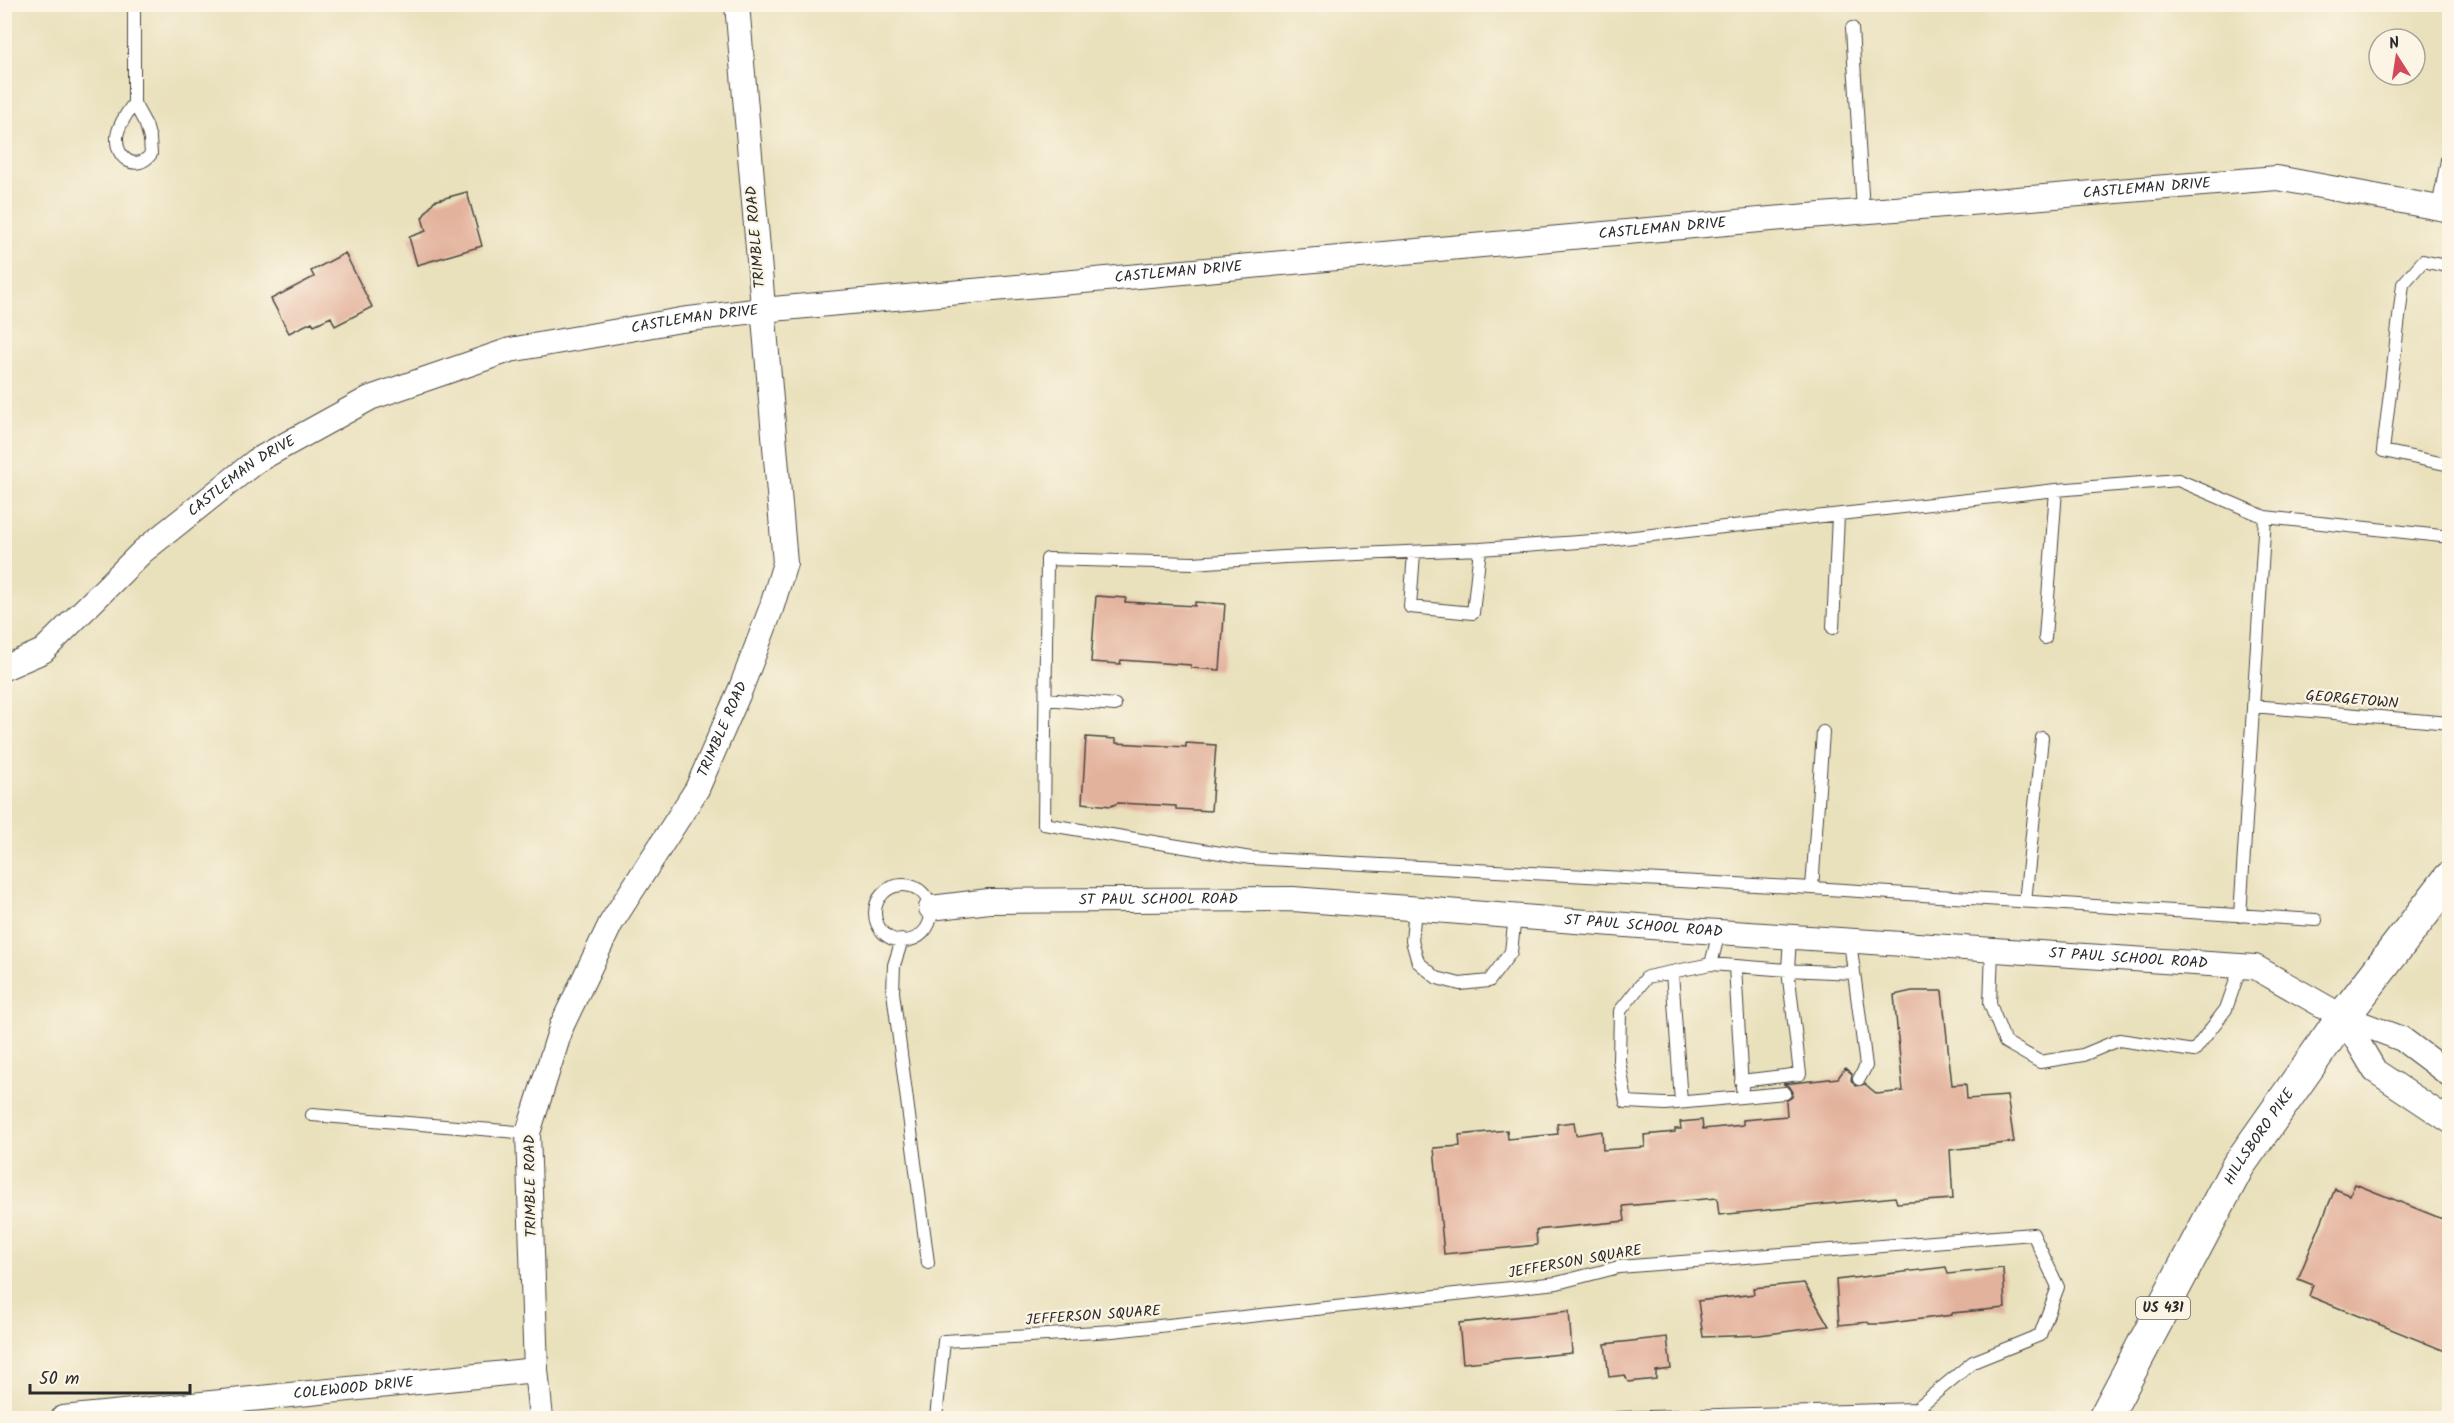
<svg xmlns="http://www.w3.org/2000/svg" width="2454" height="1423" viewBox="0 0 2454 1423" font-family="Kalam,sans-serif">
  <rect width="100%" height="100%" fill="#fcf5e5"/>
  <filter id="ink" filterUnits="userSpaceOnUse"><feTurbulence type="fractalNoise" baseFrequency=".0167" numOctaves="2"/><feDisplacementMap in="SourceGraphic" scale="12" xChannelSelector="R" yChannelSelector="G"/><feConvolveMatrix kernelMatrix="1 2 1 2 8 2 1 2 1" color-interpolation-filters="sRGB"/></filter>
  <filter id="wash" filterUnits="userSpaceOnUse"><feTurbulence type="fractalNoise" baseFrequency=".008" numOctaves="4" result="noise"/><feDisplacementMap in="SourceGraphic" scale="24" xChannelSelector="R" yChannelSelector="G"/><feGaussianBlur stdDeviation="1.35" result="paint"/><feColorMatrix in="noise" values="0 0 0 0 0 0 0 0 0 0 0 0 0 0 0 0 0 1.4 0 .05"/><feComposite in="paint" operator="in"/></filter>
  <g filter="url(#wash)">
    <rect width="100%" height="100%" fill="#e9e0bc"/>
    <g id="blocks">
      <path fill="#e3b29d" d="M467 192 482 246 417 265 409 237 426 231 422 218 434 201Z
        M345 253 372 307 335 326 331 317 314 325 312 322 289 333 271 299 314 277 311 271Z
        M1096 596 1126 598 1125 602 1195 606V602L1225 604 1220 670 1191 668V665L1121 660 1120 664 1091 662Z
        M1086 737 1116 739V743L1186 747V743L1216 745 1211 811 1176 809V806L1118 803 1111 806 1082 803Z
        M1912 991H1942L1952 1085 1966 1084 1967 1099 2007 1096 2014 1142 1950 1150 1953 1199 1897 1203 1895 1197 1719 1215 1717 1198 1623 1206 1625 1221 1536 1230 1537 1245 1444 1254 1434 1148 1460 1146 1459 1135 1507 1130 1508 1139 1558 1134 1557 1124 1574 1122 1576 1135 1602 1131 1603 1150 1645 1147 1644 1135 1675 1132V1129H1681L1680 1122 1702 1120 1703 1129 1743 1125V1120L1787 1116 1786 1101 1792 1097 1793 1092 1789 1086 1783 1084 1838 1078 1845 1068 1852 1074 1851 1080 1856 1086 1865 1084 1877 1094 1903 1091 1894 995Z
        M2355 1184 2450 1222V1353L2309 1296 2313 1285 2298 1279 2335 1189 2350 1195Z
        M1946 1267 1948 1274 2003 1268 2005 1308 1952 1313V1315L1883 1324H1869L1868 1322 1839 1325 1836 1280Z
        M1804 1283 1829 1326 1759 1335 1703 1337 1698 1301 1754 1294 1753 1288Z
        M1569 1311 1572 1353 1463 1363 1459 1323Z
        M1667 1337 1671 1369 1656 1371V1379L1628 1382 1625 1375 1609 1377 1605 1344Z"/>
    </g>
  </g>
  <g filter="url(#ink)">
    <use href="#blocks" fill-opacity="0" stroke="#484641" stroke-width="1.5"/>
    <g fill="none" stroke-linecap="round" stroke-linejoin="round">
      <g stroke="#484641" stroke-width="14">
        <path id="lane" d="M1852 28 1863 211
          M134 103C127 113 117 127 117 138 116 160 137 172 151 154L150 139 146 125 134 103V4
          M2438 208 2450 144
          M2450 267 2423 261 2403 284 2383 451 2450 465
          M1414 553 1410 607 1473 613 1480 549
          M1833 628 1838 515
          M2045 638 2056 490
          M1046 699 1115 705
          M2253 706 2450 723
          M875 913a28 28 0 1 1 56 0a28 28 0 1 1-56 0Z
          M1812 888 1823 732
          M2025 902 2042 738
          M1415 908 1412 941 1418 962 1437 978 1460 984 1489 981 1511 952 1515 916
          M2240 916 2265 517
          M2316 920 1812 888 1251 858 1044 824 1047 559 1193 563 1284 557 1480 549 1607 540 2056 490 2178 480 2265 517 2450 537
          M1719 932 1711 964 1647 977 1620 1011 1619 1060 1626 1102 1665 1104 1785 1093
          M902 940 894 965 893 992 928 1263
          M1850 941 1866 1066 1859 1079
          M1992 950 1990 1004 2005 1042 2040 1062 2083 1055 2119 1040 2194 1051 2226 1009 2241 966
          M1711 964 1788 970 1790 937
          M1735 966 1742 1088
          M1672 972 1681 1102
          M1741 1081 1800 1074 1788 970 1854 973
          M312 1115 528 1133
          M936 1418 944 1341 1113 1331 1557 1283 1619 1267 2033 1234 2058 1287 2040 1335 1973 1362 1916 1409
          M1617 1418 1916 1409 1934 1418"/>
      </g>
      <g stroke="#484641" stroke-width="26">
        <g id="street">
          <path id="s1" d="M4 668 43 651 143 551 256 461 370 398 510 350 681 320 762 310 1771 219 2277 178 2450 210"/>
          <path id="s2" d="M931 908 989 901 1293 899 1703 931 2255 967 2343 1017 2402 1039 2450 1075"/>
          <path d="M2343 1017 2375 1071 2450 1121"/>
          <path id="s3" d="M63 1418 536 1370"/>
          <path id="s4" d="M541 1418 536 1370 528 1133 562 1025 611 923 697 789 741 688 771 609 785 563 737 4"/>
        </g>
      </g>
      <g stroke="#484641" stroke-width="35">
        <g id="primary">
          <path id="s5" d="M2105 1418 2238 1166 2343 1017 2450 878"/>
        </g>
      </g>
      <use href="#lane" stroke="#fff" stroke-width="12"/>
      <use href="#street" stroke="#fff" stroke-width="24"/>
      <use href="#primary" stroke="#fff" stroke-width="33"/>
    </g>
  </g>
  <g text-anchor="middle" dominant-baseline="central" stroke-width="4.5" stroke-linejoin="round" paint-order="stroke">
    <rect fill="#fcf5e5" stroke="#6a6863" stroke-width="1.5" x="2136" y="1297" width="54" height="22" rx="4.5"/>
    <g font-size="14" font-weight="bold" fill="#2b2b2b">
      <text x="2163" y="1308">US 431</text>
    </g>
    <g font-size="15" fill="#2b2b2b" stroke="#fcf5e5">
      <text stroke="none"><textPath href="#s1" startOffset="2252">CASTLEMAN DRIVE</textPath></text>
      <text stroke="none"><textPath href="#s1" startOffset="1766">CASTLEMAN DRIVE</textPath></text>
      <text transform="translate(756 237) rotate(-95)">TRIMBLE ROAD</text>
      <text stroke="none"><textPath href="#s1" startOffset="1280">CASTLEMAN DRIVE</textPath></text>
      <text stroke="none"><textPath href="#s1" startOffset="794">CASTLEMAN DRIVE</textPath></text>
      <text stroke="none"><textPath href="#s1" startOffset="308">CASTLEMAN DRIVE</textPath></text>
      <text transform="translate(2352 700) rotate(5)">GEORGETOWN</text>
      <text stroke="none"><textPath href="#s4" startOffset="736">TRIMBLE ROAD</textPath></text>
      <text stroke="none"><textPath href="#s2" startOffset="228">ST PAUL SCHOOL ROAD</textPath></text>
      <text stroke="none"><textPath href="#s2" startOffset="714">ST PAUL SCHOOL ROAD</textPath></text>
      <text stroke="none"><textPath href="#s2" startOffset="1200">ST PAUL SCHOOL ROAD</textPath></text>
      <text stroke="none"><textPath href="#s5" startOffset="321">HILLSBORO PIKE</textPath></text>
      <text transform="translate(531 1186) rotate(-91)">TRIMBLE ROAD</text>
      <text transform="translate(1575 1262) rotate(-10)">JEFFERSON SQUARE</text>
      <text transform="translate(1093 1316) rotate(-4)">JEFFERSON SQUARE</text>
      <text stroke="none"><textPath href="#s3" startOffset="292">COLEWOOD DRIVE</textPath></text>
    </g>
  </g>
  <rect width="2454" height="1423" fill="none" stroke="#fcf5e5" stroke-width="24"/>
  <g transform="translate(2397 57) rotate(348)"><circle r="28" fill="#fcf5e5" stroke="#a8a49b" stroke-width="1.5"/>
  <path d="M0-4.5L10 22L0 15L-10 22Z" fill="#d1495b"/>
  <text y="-9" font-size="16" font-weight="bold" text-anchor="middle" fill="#2b2b2b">N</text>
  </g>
  <path d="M30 1384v9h160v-9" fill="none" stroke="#2b2b2b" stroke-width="3"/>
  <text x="39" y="1384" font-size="18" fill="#2b2b2b" stroke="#fcf5e5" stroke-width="4.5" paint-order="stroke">50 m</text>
</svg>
